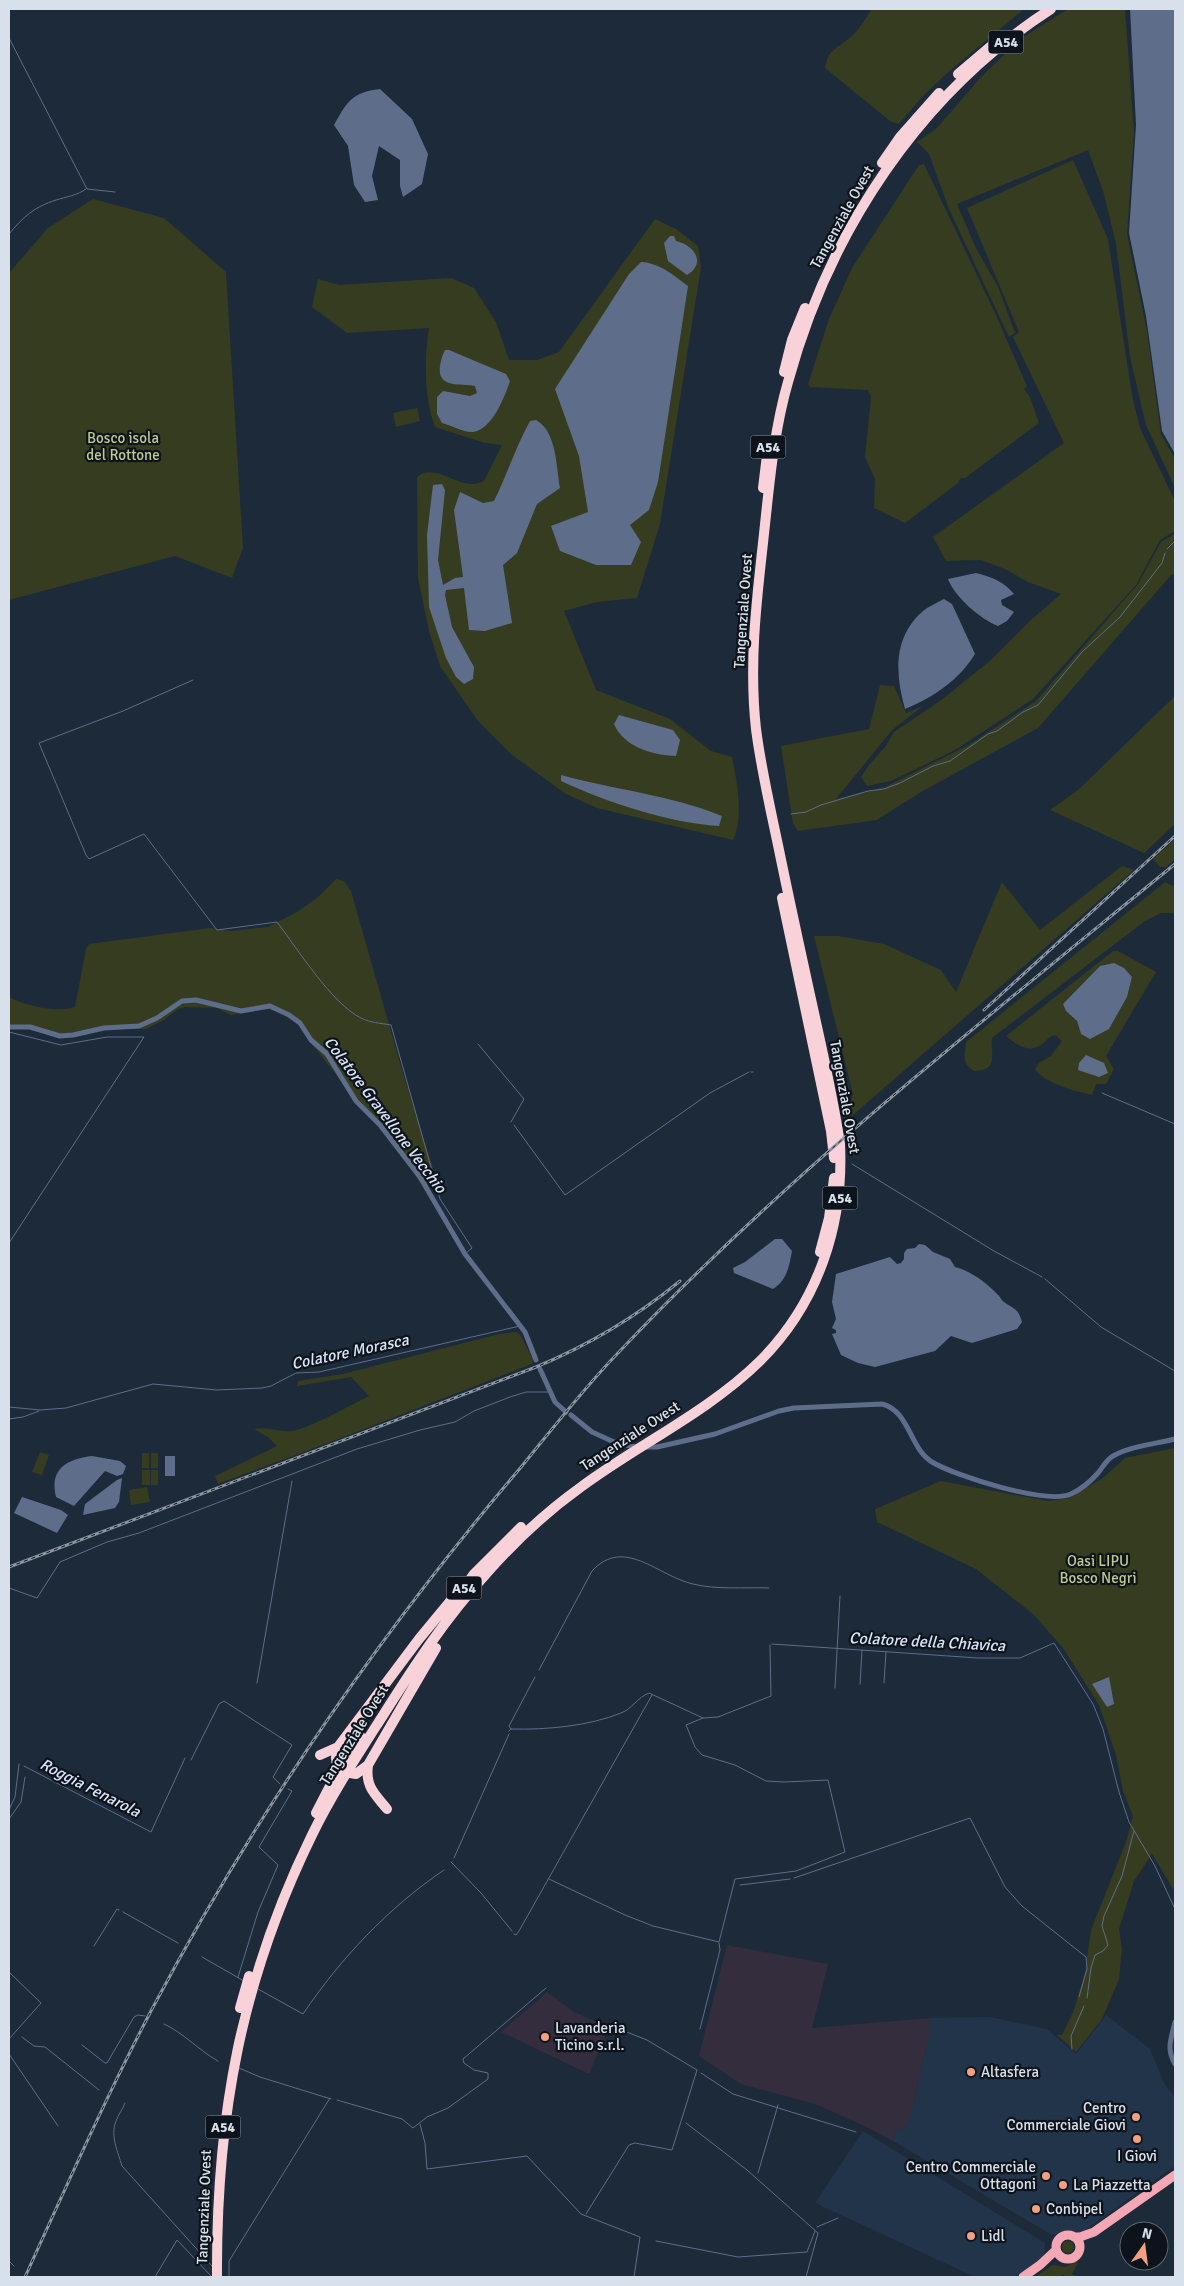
<svg xmlns="http://www.w3.org/2000/svg" width="1184" height="2286" viewBox="0 0 1184 2286" font-family="Signika,sans-serif">
  <rect width="100%" height="100%" fill="#1d2a3a"/>
  <path fill="#223449" d="M1106 2015 1150 2049 1164 2083 1175 2098V2166L1078 2235 1068 2232 1052 2235 893 2141 895 2132 909 2123 930 2030 929 2018 990 2017 1047 2029 1076 2054Z
    M863 2131 1045 2243 1044 2257 1014 2277H975L815 2203Z"/>
  <path fill="#342d3d" d="M727 1945 828 1964 812 2028 929 2018 930 2030 909 2123 895 2132 893 2141 867 2127 815 2104 741 2084 699 2056Z
    M547 1992 574 2012 609 2027 589 2074 501 2032Z"/>
  <path fill="#363c20" fill-rule="evenodd" d="M872 9H1024L946 74 922 97 899 124 890 121 825 68C828 48 839 48 853 35 860 29 866 17 872 9Z
    M1068 9H1125L1134 132 1127 234 1147 331 1161 434 1175 459V488L1146 425 1130 357 1116 244 1104 194 1088 150 957 204 975 246 998 287 1015 333 1009 337 949 209 929 154 917 142 936 129 982 76 1022 38Z
    M1073 160 1108 239 1132 395 1140 428 1175 501V531L1160 540 1136 585 1033 699 955 750 891 781 867 786 861 777 869 765 885 747 894 732 940 701 991 660 1032 619 1061 594 1028 582 1005 569 981 560 946 561 933 537 1064 443 1013 337 1019 332 967 208Z
    M924 164 995 313 1027 386 1024 389 1030 397 1039 423 965 478H961L958 483 905 523 874 508 875 479 865 457 871 397 868 390 810 387 808 384 829 319 852 268 919 165Z
    M93 199 164 218 226 272 243 548 232 578 175 556 9 600V273L48 228Z
    M655 219 676 229 698 246 701 267 660 524 637 598 597 602 564 611 596 690 670 719 711 751 732 757C737 781 744 817 733 840L597 808 566 794 512 755 478 721 440 666 429 631 418 578 417 477C432 463 455 484 472 484 476 484 481 482 484 481L502 445 485 443 435 427C424 397 424 359 429 328L347 333 312 307 318 279 339 285 451 278 474 288 496 322 509 360H537L559 352Z
    M417 408 420 421 396 427 393 413Z
    M1175 534V575L1172 574 1038 728 921 792 877 820 798 831 793 823 781 746 869 729 880 685 894 686 906 713 923 706 892 730 836 799 885 787 967 746 1036 701 1138 584 1161 542Z
    M1175 696V824L1144 853 1050 810 1078 790Z
    M1175 839V859L1166 867H1160L1153 859Z
    M1122 866 1134 870 845 1122 853 1094 814 936H838L884 944 941 970 956 992 1002 882 1040 930Z
    M336 879 344 881 351 891 402 1070 436 1178 431 1186 420 1183 389 1134 338 1077 308 1039 300 1021 286 1014 267 1009 231 1015 217 1008 185 1007 178 1009 164 1020 146 1029H105L68 1038 32 1029 9 1026V997C26 1006 56 1013 75 1007L86 949 89 944 210 928 231 931 268 927 297 912 318 897Z
    M1165 882 1175 887V913H1161L1145 921 992 1038C990 1053 1000 1071 974 1071 961 1063 965 1055 966 1042Z
    M1113 951H1118L1156 972 1106 1056 1114 1069 1106 1084H1096L1092 1095C1077 1092 1042 1082 1035 1069L1039 1063 1051 1056 1062 1041 1055 1035C1048 1036 1046 1043 1039 1046 1026 1053 1015 1043 1006 1036ZM1100 966 1132 977 1127 997 1109 1029 1081 1034 1077 1021 1066 1011 1063 1004Z
    M517 1332 521 1336 533 1360 532 1364 328 1443 218 1484 215 1476 277 1446 268 1437 254 1429C269 1426 282 1434 297 1430 317 1424 349 1406 369 1396L351 1377 297 1386 298 1381 343 1374 499 1334Z
    M1175 1448V1892L1152 1854 1134 1881 1119 1929 1122 1949 1119 1979 1102 2019 1076 2052 1057 2035H1062L1074 2010 1085 1972 1091 1930 1126 1842 1133 1816 1123 1791 1116 1755 1099 1705 1063 1648 1033 1614 976 1569 877 1522 875 1509 941 1481 1048 1501 1070 1498 1103 1478 1125 1458Z
    M40 1452 49 1455 42 1475 32 1472Z
    M142 1453H149V1468H142Z
    M151 1453H158V1468H151Z
    M142 1470H150V1485H142Z
    M151 1470H158V1485H151Z
    M147 1487 150 1502 131 1505 129 1490Z
    M1062 2247a6 6 0 1 1 12 0a6 6 0 1 1-12 0Z
    M1075 2262 1078 2263 1072 2274 1077 2277H1064L1063 2274 1060 2277H1035L1053 2265 1066 2267Z"/>
  <path fill="#5e6d8a" d="M1130 9H1175V454L1162 431 1146 316 1129 233 1136 125Z
    M380 89 412 119 428 154 422 184 403 197 400 186V160L379 146 372 176 378 200 365 202 354 185 348 146 334 125C347 102 352 92 380 89Z
    M670 236H674L676 241C694 245 707 263 687 275L668 261 664 243Z
    M641 262C660 263 673 275 688 286L658 482 649 510 630 525 641 542 631 565H596L560 551 551 526 588 512 579 456 555 389 629 274Z
    M445 350H449L506 374 510 381C505 396 492 430 473 432 465 433 451 425 442 423L437 414V397L443 391 470 396 477 393 475 386C460 383 437 389 440 366 441 360 442 356 445 350Z
    M536 420C557 432 556 466 560 488L537 504 517 553 503 565 512 623 485 631 469 630 464 588 446 590 445 595 452 627 474 667 473 679 464 684 456 677 446 658 429 607 427 535 433 485 442 484 445 490 438 560 443 585 455 578 463 577 454 510 460 492 483 503 494 501C507 475 516 446 530 421Z
    M976 573C992 577 1003 581 1014 594L1001 600 1002 605 1014 612 1007 621 998 626C980 619 955 597 948 579Z
    M944 599 952 604 975 654C959 680 934 697 905 709 895 674 893 637 923 611 929 606 937 603 944 599Z
    M619 715 673 730 680 740 676 756C652 755 624 747 614 724Z
    M561 775C615 790 671 795 722 816L719 826C669 823 606 802 561 781Z
    M1114 963 1124 968 1132 977 1127 997 1109 1029 1090 1039 1081 1034 1077 1021 1066 1011 1063 1004 1100 966Z
    M1086 1055 1104 1063 1108 1073 1099 1077 1078 1070 1079 1063Z
    M775 1239H782L792 1251C789 1267 787 1280 773 1289L734 1273 733 1268 745 1262Z
    M919 1244 925 1245 933 1252 950 1259 955 1267C971 1271 987 1283 999 1296 1001 1298 1001 1300 1004 1302 1014 1309 1018 1308 1022 1322L1017 1329 972 1343 951 1336 935 1351 875 1367 858 1363 841 1355 832 1334 836 1333V1330L832 1328 836 1319 832 1302 836 1274 890 1257 897 1264 901 1263 904 1259V1253L907 1249 915 1248Z
    M92 1456 120 1461 126 1466 123 1474 117 1476 105 1471 74 1506 56 1497C49 1469 67 1459 92 1456Z
    M165 1456H175V1476H165Z
    M122 1478 119 1502 115 1508 83 1515 85 1504 117 1480Z
    M22 1497 61 1510 68 1515 57 1533 14 1513Z
    M1109 1677 1114 1704 1107 1707 1092 1684Z"/>
  <g fill="none" stroke-linecap="round" stroke-linejoin="round">
    <path stroke="#5e6d8a" stroke-width="1" d="M9 38 87 189 115 192
      M9 234C23 217 34 207 56 200 66 197 78 195 86 189
      M1167 549 1175 541
      M193 680 123 711 39 743 86 855 89 859 144 834 217 930 277 922C297 948 332 1004 361 1018 371 1023 380 1023 391 1025L440 1199 472 1248 465 1254
      M791 814 806 812 821 805 868 791 884 789 900 783 933 766 950 761 988 734 997 731 1023 712 1038 705 1082 652 1120 617 1162 563 1165 553
      M9 1032 61 1045 107 1037H144L9 1243
      M478 1044 524 1099 511 1122
      M751 1072H753
      M1102 1093 1175 1124
      M514 1125 565 1195 710 1093 749 1072
      M852 1164 994 1251 1042 1277
      M1045 1279 1101 1327 1175 1371
      M9 1407 40 1410 66 1408 153 1384 217 1390 262 1388 271 1386 296 1373 319 1372 520 1326
      M9 1419 23 1417 39 1411
      M9 1588 37 1598 60 1562 107 1542 139 1533 357 1449 420 1430 455 1422 474 1411 510 1397 526 1392H550
      M772 1644 978 1658H1020L1054 1643 1093 1704 1103 1729 1119 1792 1129 1822 1155 1866 1175 1909
      M539 1670 592 1571C624 1536 658 1576 693 1584 717 1590 744 1587 769 1588
      M257 1683 292 1481
      M884 1683 886 1652
      M860 1684 862 1650
      M835 1688 840 1596
      M511 1729 509 1726 535 1677
      M509 1731 511 1729C546 1730 589 1726 621 1713 632 1709 638 1697 649 1693L703 1718 718 1717 771 1696 770 1645
      M191 1760 219 1704 224 1701 292 1745 273 1777 280 1784
      M24 1766 151 1832 185 1758
      M9 1810 15 1797 19 1764
      M9 1819 21 1802 25 1777
      M454 1858 509 1734
      M451 1862 481 1893 512 1931
      M794 1878 970 1818 1005 1887 1022 1906 1086 1957 1087 1969 1079 1997
      M549 1879 625 1915 653 1926 719 1942 735 1879 796 1871 845 1852 828 1780 784 1782 766 1781 735 1765 702 1755 695 1747 686 1725 703 1718
      M740 1885 790 1879
      M123 1912 178 1943
      M514 1934 516 1935 519 1931 652 1695
      M94 1946 117 1909 119 1910
      M202 1957 244 1981
      M9 1972 41 2003 9 2039
      M238 1977 258 1912 278 1865 259 1847 292 1791 288 1789
      M258 1989 303 2014C341 1958 388 1908 444 1870
      M1087 1998 1091 1968 1095 1955 1103 1951 1108 1945 1102 1926 1104 1916 1122 1876 1134 1831
      M164 2024C184 2033 198 2050 218 2061
      M700 2029 720 1950 719 1943
      M22 2037 34 2046 45 2047 99 2090
      M82 2045 105 2063H107L134 2017 138 2015 145 2016
      M1072 2049 1071 2036 1084 2006
      M9 2054 58 2126
      M239 2068 260 2077 331 2099
      M701 2073 733 2094 856 2132
      M337 2100 402 2119 413 2128 427 2117 448 2108 488 2079V2073L474 2070 464 2063 463 2059 546 1988
      M125 2103C123 2109 118 2115 116 2121 110 2136 118 2152 122 2166L212 2266
      M686 2123 747 2170 818 2233 806 2277
      M420 2124 425 2143 427 2169 527 2156 581 2214 640 2237 634 2277
      M758 2173 778 2105
      M586 2214 629 2145 635 2143 672 2150 697 2070 647 2040 614 2027
      M817 2227 838 2218
      M656 2241 738 2257 807 2252 815 2231
      M9 2261 14 2266
      M155 2277 177 2240 212 2277
      M229 2277V2261L330 2098"/>
    <path stroke="#5e6d8a" stroke-width="5" d="M9 1027H30L60 1036 73 1035 104 1028 139 1026 157 1018 182 1001 196 1000 241 1011 270 1006 289 1015 300 1023 311 1040 327 1054 356 1101 380 1125 420 1177 465 1254 525 1332 536 1360
      M540 1369 555 1402 566 1412
      M571 1415 592 1432 614 1442 635 1447H657L715 1434 779 1411 794 1408 882 1404C910 1411 909 1448 932 1462 955 1476 1047 1505 1071 1494 1082 1489 1090 1482 1098 1473 1103 1467 1106 1460 1113 1456 1131 1446 1155 1444 1175 1439
      M1175 2022C1171 2040 1166 2048 1175 2064"/>
    <path stroke="#f5a7b5" stroke-width="9" d="M1056 2247a12 12 0 1 1 24 0a12 12 0 1 1-24 0Z
      M1074 2237H1080L1094 2232 1175 2175
      M1023 2277 1040 2265 1056 2250"/>
    <path stroke="#f9d2d9" stroke-width="10" d="M958 74 1004 35
      M882 163 900 137 939 93
      M784 372 792 340 805 308
      M763 488 767 455
      M782 898 831 1131 834 1158
      M820 1252 829 1218 834 1178
      M455 1600 474 1574 521 1527
      M320 1755 338 1747 419 1639 457 1593
      M368 1765C365 1787 375 1794 387 1809
      M337 1767 336 1758 338 1747
      M345 1772 356 1774 368 1765 436 1648
      M316 1813 331 1784 361 1737
      M240 2008 249 1976
      M217 2277C216 2117 241 1980 312 1835 332 1794 357 1756 382 1717 413 1668 446 1617 486 1574 515 1541 546 1512 581 1487 639 1444 708 1412 760 1361 818 1303 844 1225 840 1144 834 1103 825 1063 816 1022 803 963 790 904 778 845 770 807 761 768 756 729 749 666 756 605 763 543 769 489 773 434 788 382 829 232 919 94 1051 9"/>
    <g stroke="#8c96a3" stroke-width="3">
      <path id="rail" d="M984 1010 1175 836
        M9 1567 536 1367C589 1345 636 1317 680 1281
        M25 2277C66 2187 106 2097 152 2009 255 1815 380 1633 522 1466 553 1428 584 1388 618 1353 788 1173 984 1020 1175 864"/>
    </g>
    <use href="#rail" stroke="#0d131a" stroke-width="1" stroke-dasharray="4" stroke-linecap="butt"/>
  </g>
  <g fill="#f2a081" stroke="#0d131a" stroke-width="2">
    <circle cx="545" cy="2037" r="5"/>
    <circle cx="971" cy="2072" r="5"/>
    <circle cx="1136" cy="2117" r="5"/>
    <circle cx="1137" cy="2139" r="5"/>
    <circle cx="1046" cy="2176" r="5"/>
    <circle cx="1063" cy="2185" r="5"/>
    <circle cx="1036" cy="2209" r="5"/>
    <circle cx="971" cy="2236" r="5"/>
  </g>
  <g text-anchor="middle" dominant-baseline="central" stroke-width="4.5" stroke-linejoin="round" paint-order="stroke">
    <g fill="#0d131a" stroke="#9ba3ac" stroke-width="1">
      <rect x="988.5" y="30.5" width="35" height="23" rx="4"/>
      <rect x="750.5" y="435.5" width="35" height="23" rx="4"/>
      <rect x="822.5" y="1186.5" width="35" height="23" rx="4"/>
      <rect x="446.5" y="1576.5" width="35" height="23" rx="4"/>
      <rect x="205.5" y="2115.5" width="35" height="23" rx="4"/>
    </g>
    <g font-size="14" font-weight="bold" fill="#d8e1eb">
      <text x="1006" y="42">A54</text>
      <text x="768" y="447">A54</text>
      <text x="840" y="1198">A54</text>
      <text x="464" y="1588">A54</text>
      <text x="223" y="2127">A54</text>
    </g>
    <g font-size="15" fill="#d8e1eb" stroke="#0d131a">
      <text transform="translate(842 217) rotate(-61)">Tangenziale Ovest</text>
      <text transform="translate(743 611) rotate(-86)">Tangenziale Ovest</text>
      <text transform="translate(845 1097) rotate(80)">Tangenziale Ovest</text>
      <text transform="translate(630 1436) rotate(-33)">Tangenziale Ovest</text>
      <text transform="translate(354 1735) rotate(-58)">Tangenziale Ovest</text>
      <text transform="translate(204 2207) rotate(-88)">Tangenziale Ovest</text>
    </g>
    <g font-size="15" fill="#beca8f" stroke="#0d131a">
      <text x="123" y="438">Bosco isola<tspan x="123" dy="17">del Rottone</tspan></text>
      <text x="1098" y="1561">Oasi LIPU<tspan x="1098" dy="17">Bosco Negri</tspan></text>
    </g>
    <g font-size="15" fill="#d8e1eb" stroke="#0d131a" text-anchor="start">
      <text x="555" y="2028">Lavanderia<tspan x="555" dy="17">Ticino s.r.l.</tspan></text>
      <text x="981" y="2072">Altasfera</text>
      <text x="1126" y="2108" text-anchor="end">Centro<tspan x="1126" dy="17">Commerciale Giovi</tspan></text>
      <text x="1137" y="2156" text-anchor="middle">I Giovi</text>
      <text x="1036" y="2167" text-anchor="end">Centro Commerciale<tspan x="1036" dy="17">Ottagoni</tspan></text>
      <text x="1073" y="2185">La Piazzetta</text>
      <text x="1046" y="2209">Conbipel</text>
      <text x="981" y="2236">Lidl</text>
    </g>
    <g font-size="16" font-style="italic" fill="#d9e4fa" stroke="#0d131a">
      <text transform="translate(385 1115) rotate(53)">Colatore Gravellone Vecchio</text>
      <text transform="translate(350 1352) rotate(-12)">Colatore Morasca</text>
      <text transform="translate(927 1642) rotate(3)">Colatore della Chiavica</text>
      <text transform="translate(90 1788) rotate(27)">Roggia Fenarola</text>
    </g>
  </g>
  <rect width="1184" height="2286" fill="none" stroke="#d8e1eb" stroke-width="20"/>
  <g transform="translate(1144 2246) rotate(14)"><circle r="24" fill="#0d131a" stroke="#5e656e"/>
  <path d="M0-4L9 19L0 12L-9 19Z" fill="#f2a081"/>
  <text y="-8" font-size="14" font-weight="bold" text-anchor="middle" fill="#d8e1eb">N</text>
  </g>
</svg>
